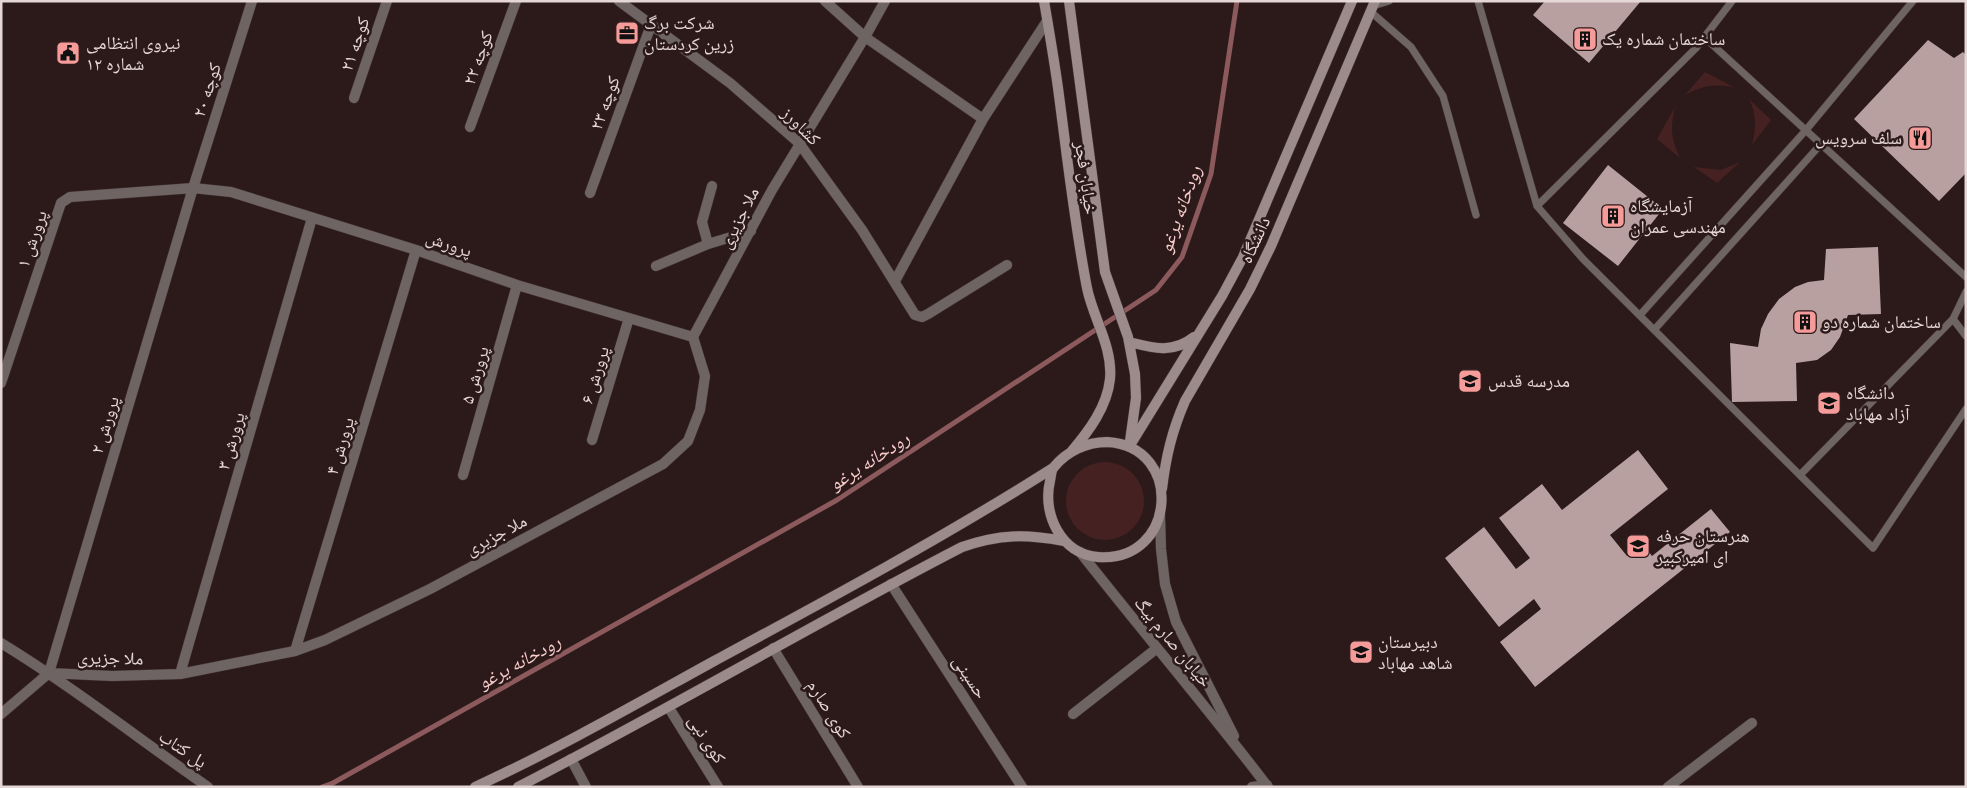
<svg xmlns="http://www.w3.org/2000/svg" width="1967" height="788" viewBox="0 0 1967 788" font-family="Cabin,'Noto Naskh Arabic',sans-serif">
  <rect width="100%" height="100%" fill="#2c1a1a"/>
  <path fill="#462121" d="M1705 72 1734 87C1713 84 1704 85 1685 95Z
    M1749 99 1771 120 1752 145C1756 127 1757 116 1749 99Z
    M1675 107C1670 129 1671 138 1680 158L1657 139Z
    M1740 162 1717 183 1694 167 1721 170Z
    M1066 501a39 39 0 1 1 78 0a39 39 0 1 1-78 0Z"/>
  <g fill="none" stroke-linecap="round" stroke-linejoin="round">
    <path stroke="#8c5a5c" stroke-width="5" d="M322 787 333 783 837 500 1156 290 1182 257 1211 174 1237 1"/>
  </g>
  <path fill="#b7a09f" d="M1545 1H1641L1589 63 1533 15Z
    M1928 40 1954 58 1963 52 1966 55V173L1939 201 1854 119Z
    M1608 165 1663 209 1618 266 1563 223Z
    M1878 247 1881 314 1848 315 1840 337 1831 350 1817 360 1796 363 1797 401 1732 402 1730 343 1758 347 1761 329 1768 314 1779 299 1795 287 1808 282 1824 280 1826 249Z
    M1638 450 1668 489 1610 535 1627 556 1643 544 1652 556 1711 509 1730 532 1535 687 1500 642 1541 609 1534 599 1499 627 1445 558 1484 527 1516 569 1530 558 1499 518 1542 484 1562 510Z"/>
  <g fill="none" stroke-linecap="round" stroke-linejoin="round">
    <g stroke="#463434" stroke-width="8">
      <path id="service" d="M1478 1 1537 206 1583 259 1873 548 1966 409
        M1373 6 1389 1
        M1371 12 1411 47 1443 96 1476 215
        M1704 37 1966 277
        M1537 206 1696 48 1732 1
        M1640 315 1806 130 1913 1
        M1953 319 1966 336
        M1654 330 1821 144
        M1800 475 1953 319 1966 292"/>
    </g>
    <g stroke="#463434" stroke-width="11">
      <path id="minor" d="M619 1 730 83 799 143 862 230 915 315 922 317 928 314 1007 265
        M825 1 865 37 983 119
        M354 98 387 1
        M470 127 516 1
        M590 193 651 25
        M708 244 702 222 712 186
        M656 266 708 244 751 231
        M895 281 983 119 1047 21
        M1 383 61 203 70 197 193 188 231 192 416 250 517 285 693 337
        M592 440 629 318
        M463 475 517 285
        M891 584 1022 787
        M1 643C73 687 139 739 208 787
        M773 648 858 787
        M295 651 416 250
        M49 673 193 188 252 1
        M180 674 312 218
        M669 708 718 787
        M1 714 49 673 112 676 180 674 295 651 325 640 430 589 663 464 688 441 700 410 705 376 693 337 772 190 865 37 885 1
        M1073 714 1156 649
        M571 759 586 787
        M1252 787 1267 785
        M1668 787 1752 723"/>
    </g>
    <g stroke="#463434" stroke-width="11">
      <path id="tertiary" d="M1160 515 1161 549 1165 584 1176 622 1234 736
        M1080 552C1142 631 1207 707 1268 787"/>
    </g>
    <g stroke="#463434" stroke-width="11">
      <path id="secondary" d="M1044 1C1049 30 1054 59 1058 88 1067 155 1074 221 1087 288 1093 318 1113 347 1110 379 1107 407 1089 431 1071 452
        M1069 1 1105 272 1128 337 1135 374 1136 398 1130 441
        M1129 342C1153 348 1173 354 1194 337
        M1107 442C1185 446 1177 563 1098 557 1061 554 1042 514 1050 481 1051 477 1051 470 1054 467 1067 451 1087 442 1107 442Z
        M1129 447 1222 296 1243 257 1352 1
        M1162 489C1166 456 1172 431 1185 401L1250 289 1271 246 1375 1
        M475 787C558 749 636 704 716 660 829 599 944 537 1053 468
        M518 787C668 710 813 624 962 547 1000 534 1025 534 1064 541"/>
    </g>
    <use href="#service" stroke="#6e6464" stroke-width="7"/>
    <use href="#minor" stroke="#6e6464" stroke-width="10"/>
    <use href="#tertiary" stroke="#6e6464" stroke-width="10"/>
    <use href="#secondary" stroke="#9b8b8b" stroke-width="10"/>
  </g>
  <defs>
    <g id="office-square" transform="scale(1.25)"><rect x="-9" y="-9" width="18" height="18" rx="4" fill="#f59b9a" stroke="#2c1a1a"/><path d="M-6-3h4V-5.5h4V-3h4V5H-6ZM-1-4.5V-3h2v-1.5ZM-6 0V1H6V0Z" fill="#111"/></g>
    <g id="building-square" transform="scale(1.25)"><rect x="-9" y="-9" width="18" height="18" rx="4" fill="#f59b9a" stroke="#2c1a1a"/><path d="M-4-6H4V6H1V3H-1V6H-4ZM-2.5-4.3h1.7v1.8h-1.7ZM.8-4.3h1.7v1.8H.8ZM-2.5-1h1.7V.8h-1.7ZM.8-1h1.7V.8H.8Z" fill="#111"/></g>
    <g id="civic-square" transform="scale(1.25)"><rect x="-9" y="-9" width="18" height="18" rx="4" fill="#f59b9a" stroke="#2c1a1a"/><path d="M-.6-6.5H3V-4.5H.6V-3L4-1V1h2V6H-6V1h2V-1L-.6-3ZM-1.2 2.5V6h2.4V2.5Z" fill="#111"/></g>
    <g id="restaurant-square" transform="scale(1.25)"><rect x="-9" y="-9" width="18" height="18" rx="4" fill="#f59b9a" stroke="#2c1a1a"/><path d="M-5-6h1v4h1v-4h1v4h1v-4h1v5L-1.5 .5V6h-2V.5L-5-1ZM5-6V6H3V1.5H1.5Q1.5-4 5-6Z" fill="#111"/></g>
    <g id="school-square" transform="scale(1.25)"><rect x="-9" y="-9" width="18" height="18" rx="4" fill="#f59b9a" stroke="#2c1a1a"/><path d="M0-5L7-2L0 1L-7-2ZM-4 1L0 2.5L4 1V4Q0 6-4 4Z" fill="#111"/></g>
    <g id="university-square" transform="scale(1.25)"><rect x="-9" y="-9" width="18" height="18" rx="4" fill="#f59b9a" stroke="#2c1a1a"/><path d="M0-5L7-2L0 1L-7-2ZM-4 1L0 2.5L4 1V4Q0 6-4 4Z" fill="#111"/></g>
  </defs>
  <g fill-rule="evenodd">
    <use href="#office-square" x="627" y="33"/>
    <use href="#building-square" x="1585" y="39"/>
    <use href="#civic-square" x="68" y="53"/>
    <use href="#restaurant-square" x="1920" y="138"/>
    <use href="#building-square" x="1613" y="216"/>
    <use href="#building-square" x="1805" y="322"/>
    <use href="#school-square" x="1470" y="381"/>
    <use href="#university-square" x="1829" y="403"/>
    <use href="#school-square" x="1638" y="546"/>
    <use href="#school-square" x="1361" y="652"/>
  </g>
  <g text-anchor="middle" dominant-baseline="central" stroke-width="5" stroke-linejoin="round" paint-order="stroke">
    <g font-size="18" fill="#e4d7d6" stroke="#2c1a1a" text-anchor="start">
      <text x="644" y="23">شرکت برگ<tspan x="644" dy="21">زرین کردستان</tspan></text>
      <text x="1602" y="39">ساختمان شماره یک</text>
      <text x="86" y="43">نیروی انتظامی<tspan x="86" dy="21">شماره ۱۲</tspan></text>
      <text x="1902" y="138" text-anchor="end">سلف سرویس</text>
      <text x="1630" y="206">آزمایشگاه<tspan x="1630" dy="21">مهندسی عمران</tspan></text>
      <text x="1822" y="322">ساختمان شماره دو</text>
      <text x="1488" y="381">مدرسه قدس</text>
      <text x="1846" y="393">دانشگاه<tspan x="1846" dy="21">آزاد مهاباد</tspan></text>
      <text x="1656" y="536">هنرستان حرفه<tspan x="1656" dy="21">ای امیرکبیر</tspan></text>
      <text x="1378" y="642">دبیرستان<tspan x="1378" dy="21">شاهد مهاباد</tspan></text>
    </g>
    <g font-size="18" fill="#e4d7d6" stroke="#2c1a1a">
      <text transform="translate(355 44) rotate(-71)">کوچه ۲۱</text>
      <text transform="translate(478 58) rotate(-70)">کوچه ۲۲</text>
      <text transform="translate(207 90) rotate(-72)">کوچه ۲۰</text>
      <text transform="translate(605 103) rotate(-70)">کوچه ۲۳</text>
      <text transform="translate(801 126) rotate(45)">کشاورز</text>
      <text transform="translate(1086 178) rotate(82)">خیابان فجر</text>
      <text transform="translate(739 218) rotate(-63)">ملا جزیری</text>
      <text transform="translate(32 239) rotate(-71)">پرورش ۱</text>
      <text transform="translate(1255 240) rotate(-65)">دانشگاه</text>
      <text transform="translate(449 244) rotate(19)">پرورش</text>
      <text transform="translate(475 375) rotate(-74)">پرورش ۵</text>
      <text transform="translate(595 375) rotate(-73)">پرورش ۶</text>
      <text transform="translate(105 425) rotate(-73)">پرورش ۲</text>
      <text transform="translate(231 441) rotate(-74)">پرورش ۳</text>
      <text transform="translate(340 446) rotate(-73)">پرورش ۴</text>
      <text transform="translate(496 535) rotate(-28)">ملا جزیری</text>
      <text transform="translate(1173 642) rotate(51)">خیابان صارم بیگ</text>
      <text transform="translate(110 658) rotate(1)">ملا جزیری</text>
      <text transform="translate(970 677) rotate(57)">حسینی</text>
      <text transform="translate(829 709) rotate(58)">کوی صارم</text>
      <text transform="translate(707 739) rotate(58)">کوی نبی</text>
      <text transform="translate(183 749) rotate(34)">پل کتاب</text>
    </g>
    <g font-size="19" font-style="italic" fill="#f8cccb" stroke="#2c1a1a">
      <text transform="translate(1180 209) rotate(-70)">رودخانه یرغو</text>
      <text transform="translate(869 461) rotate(-33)">رودخانه یرغو</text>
      <text transform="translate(519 662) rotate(-29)">رودخانه یرغو</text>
    </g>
  </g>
  <rect width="1967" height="788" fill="none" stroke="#e4d7d6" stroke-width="5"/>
</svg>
